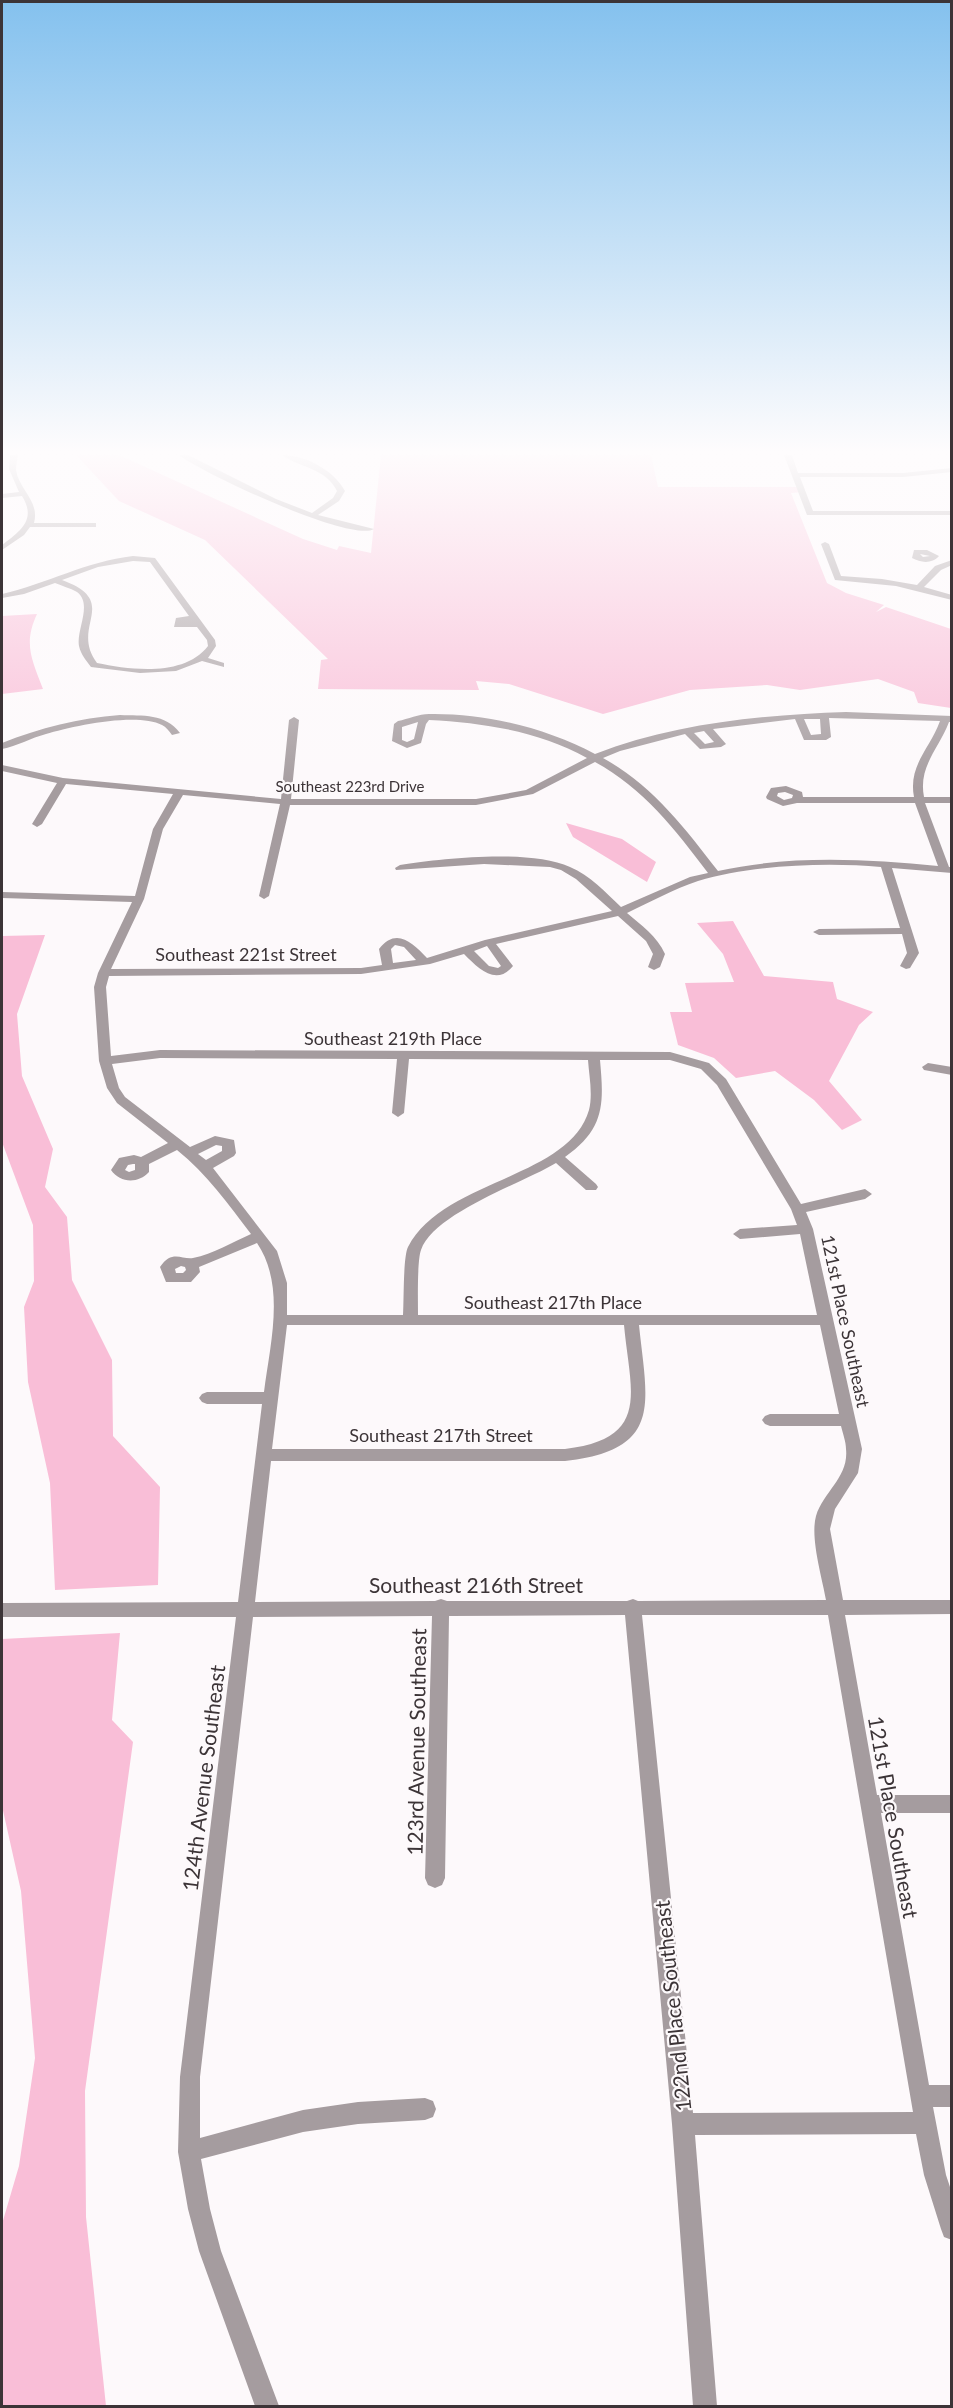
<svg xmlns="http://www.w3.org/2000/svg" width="953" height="2408" viewBox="0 0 953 2408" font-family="Lato,sans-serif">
  <rect width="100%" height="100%" fill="#fdf9fb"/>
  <path fill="#f9bed7" d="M76 455H119L303 539 337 550 339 546 371 553 381 455H651L658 487H801L803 492 791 493 827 583 846 593 884 605 876 612 886 607 951 629V708L918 703 914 692 878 679 800 690 767 685 690 690 603 714 509 684 476 681 479 690 318 689 321 660 328 659 205 540 119 501Z
    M37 614C23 644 32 660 43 689L2 694V616Z
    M566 823 622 839 656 862 647 882 573 837Z
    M733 921 764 976 833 982 837 999 873 1012 859 1025 829 1081 862 1120 842 1130 814 1100 775 1071 736 1078 714 1058 678 1045 670 1012H692L685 983 734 982 723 954 697 923Z
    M45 935 17 1014 22 1076 53 1149 45 1187 67 1217 72 1280 112 1360 113 1436 160 1487 158 1585 55 1590 50 1483 28 1382 24 1307 34 1281 33 1225 2 1142V936Z
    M120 1633 112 1720 133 1742 85 2091 86 2217 106 2406H2V2224L19 2166 35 2058 21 1891 2 1806V1639Z"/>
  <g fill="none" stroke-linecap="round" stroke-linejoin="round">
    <path fill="#a59c9f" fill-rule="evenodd" d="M10 455H18C17 460 16 465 16 470 19 490 40 501 34 523H96V527H30L24 535 2 550V545C20 531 37 520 22 496L2 498V494L19 492 9 469Z
      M179 455H188L276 499 312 513 333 498 337 491C326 468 300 468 282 455 305 455 334 470 345 491L339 501 318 515 374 529C351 543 202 473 179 455Z
      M784 455H792L798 473H903L952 468V472L903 477H800L813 511H952V515H807Z
      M825 542 829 544 841 576 882 579 917 585 935 566 952 560V565L941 570 924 587 952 595V600L896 586 835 580 821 544Z
      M914 550H927L939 556C932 564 921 563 912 558ZM920 554 930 556 923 557Z
      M133 556 155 558 215 640 216 646 208 658 224 663V667L202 661 176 671 140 673 91 667C86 660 81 655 79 646 76 630 93 604 77 592 70 588 62 586 55 583L24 594 2 598V594C46 584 87 561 133 556ZM133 561 150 562 189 616 176 618 174 627H197L207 640 208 646C184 677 131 670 97 663 69 626 122 602 62 580L98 567Z
      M846 712 952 716V722H949C939 749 918 766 924 797H952V803H925L949 867H952V873L892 868 919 953 910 968 906 969 900 966 907 953 902 934 819 935 813 932 819 929 900 928 881 867C825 862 753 865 698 881 674 889 650 902 627 913 641 925 657 936 665 954L660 967 654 970 648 967 653 954 646 941 618 916 496 944 513 966C496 987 478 968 464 954L430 964 361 974 109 976 106 987 111 1056 160 1050 670 1052 709 1063 726 1079 801 1204 865 1189 872 1194 865 1199 806 1212 813 1229 862 1449 858 1473 835 1509 830 1529 843 1600H952V1614L845 1615 877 1795H952V1813H881L929 2085H952V2107H933L946 2175 952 2193V2240L944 2237 941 2229 924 2175 916 2134 695 2135 717 2406H693L672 2124 625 1615 449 1616 445 1878 442 1885 435 1888 428 1885 425 1878 432 1616 253 1617 200 2077V2138L303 2110 358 2102 425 2098 433 2101 436 2109 433 2117 425 2120 358 2124 303 2132 201 2159 210 2209 221 2251 279 2406H255L199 2251 188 2209 178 2152 180 2077 236 1617H2V1603L238 1602 262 1404H207L202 1402 199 1398 202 1394 207 1392H264C270 1344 286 1286 257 1243L199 1267 200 1272 191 1282H166L160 1267C172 1249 182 1260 193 1258 213 1254 233 1242 251 1234 228 1204 207 1174 177 1150L149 1164V1172C138 1184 120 1183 111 1170L119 1158 134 1155 141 1157 168 1143 117 1103 107 1088 99 1061 94 987 98 973 132 902 2 898V892L135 896 153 829 173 794 66 784 42 824 37 827 32 824 57 783 2 771V765L63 778 281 799 289 720 294 717 299 720 291 799H476L526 790 587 758C539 731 484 723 429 720L426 724 421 743 407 748 392 741 394 724 398 721C408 719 419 714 429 714 485 713 546 728 595 754 675 723 762 715 846 712ZM829 718 940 721C930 749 908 765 914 797H803L802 792 786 786 771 788 766 797 767 799 783 806 797 803H915L938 866C865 859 790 855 718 871 684 827 652 785 603 758L620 751 685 734 700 749 721 747 726 744 713 729 795 719 804 740H826L831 737ZM804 719H820L821 734 811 735ZM418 722 414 739 407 742 402 740V727ZM704 731 714 742 705 744 694 733ZM595 762C643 788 675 829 708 873L690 877 621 907C606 893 590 875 570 867 530 849 444 858 400 865L395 868 396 870 484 864 550 867 561 870 576 879 612 911 485 940 427 958C412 942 396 927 379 949L382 965 361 968 111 969 144 899 163 829 183 795 280 804 259 896 264 899 269 896 290 805H476L533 794ZM785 792 793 795 792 798 784 800 777 796 778 793ZM395 945 404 947 416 960 393 963 391 949ZM487 946 501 966 498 968 489 966 474 951ZM160 1058 397 1059 392 1113 398 1117 404 1113 409 1059 588 1060C589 1075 593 1094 589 1110 569 1179 443 1179 408 1247 403 1257 404 1300 403 1315H287V1283L277 1251 213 1168 234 1156 236 1153 234 1140 215 1136 190 1147 125 1097 119 1088 112 1064ZM600 1060H670L701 1069 717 1085 791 1209 797 1225 740 1229 733 1234 740 1239 800 1234 817 1315H418C418 1301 417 1261 421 1250 434 1213 523 1183 556 1163L586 1190H596L598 1187 596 1184 565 1157C605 1129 604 1104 600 1060ZM216 1145 222 1146V1151L206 1160 198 1154ZM133 1164H135V1170L129 1172 125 1170 128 1165ZM181 1266 185 1267 186 1270 183 1273H176L175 1269ZM287 1325H624C630 1391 652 1439 565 1449H272ZM639 1325H820L839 1414H770L765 1416 762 1420 765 1424 770 1426H841C843 1434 846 1442 846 1449 849 1477 824 1491 816 1516 810 1538 822 1577 826 1600L638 1601 633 1599 627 1601H447L441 1599 435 1601 255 1602 271 1461H565C664 1450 647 1403 639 1325ZM642 1615H828L913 2112 693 2113Z
      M120 715C143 716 165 713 180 733L172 735C169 731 166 727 162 725 137 712 72 726 46 734 31 738 17 746 2 749V743C40 728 79 718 120 715Z
      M928 1063 952 1067V1075L924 1070 922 1067Z"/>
  </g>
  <linearGradient id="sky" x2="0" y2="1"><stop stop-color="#84c1ee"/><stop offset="0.57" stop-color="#fefcfd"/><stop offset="1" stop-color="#fefcfd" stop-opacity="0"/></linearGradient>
  <rect width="953" height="792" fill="url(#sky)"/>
  <g text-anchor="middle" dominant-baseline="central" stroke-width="4.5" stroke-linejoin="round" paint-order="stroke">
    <g font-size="15" fill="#3c3437" stroke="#fdf9fb">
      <text x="350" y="786">Southeast 223rd Drive</text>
    </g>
    <g font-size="18" fill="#3c3437" stroke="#fdf9fb">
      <text x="246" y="954">Southeast 221st Street</text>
      <text x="393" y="1038">Southeast 219th Place</text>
      <text x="553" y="1302">Southeast 217th Place</text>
      <text transform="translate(846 1321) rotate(78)">121st Place Southeast</text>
      <text x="441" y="1435">Southeast 217th Street</text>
    </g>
    <g font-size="21" fill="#3c3437" stroke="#fdf9fb">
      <text x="476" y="1584">Southeast 216th Street</text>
      <text transform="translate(416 1742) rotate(-89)">123rd Avenue Southeast</text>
      <text transform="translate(203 1778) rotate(-83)">124th Avenue Southeast</text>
      <text transform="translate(894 1817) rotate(80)">121st Place Southeast</text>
      <text transform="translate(672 2006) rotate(-96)">122nd Place Southeast</text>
    </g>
  </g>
  <rect width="953" height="2408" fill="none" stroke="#3c3437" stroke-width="6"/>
</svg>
